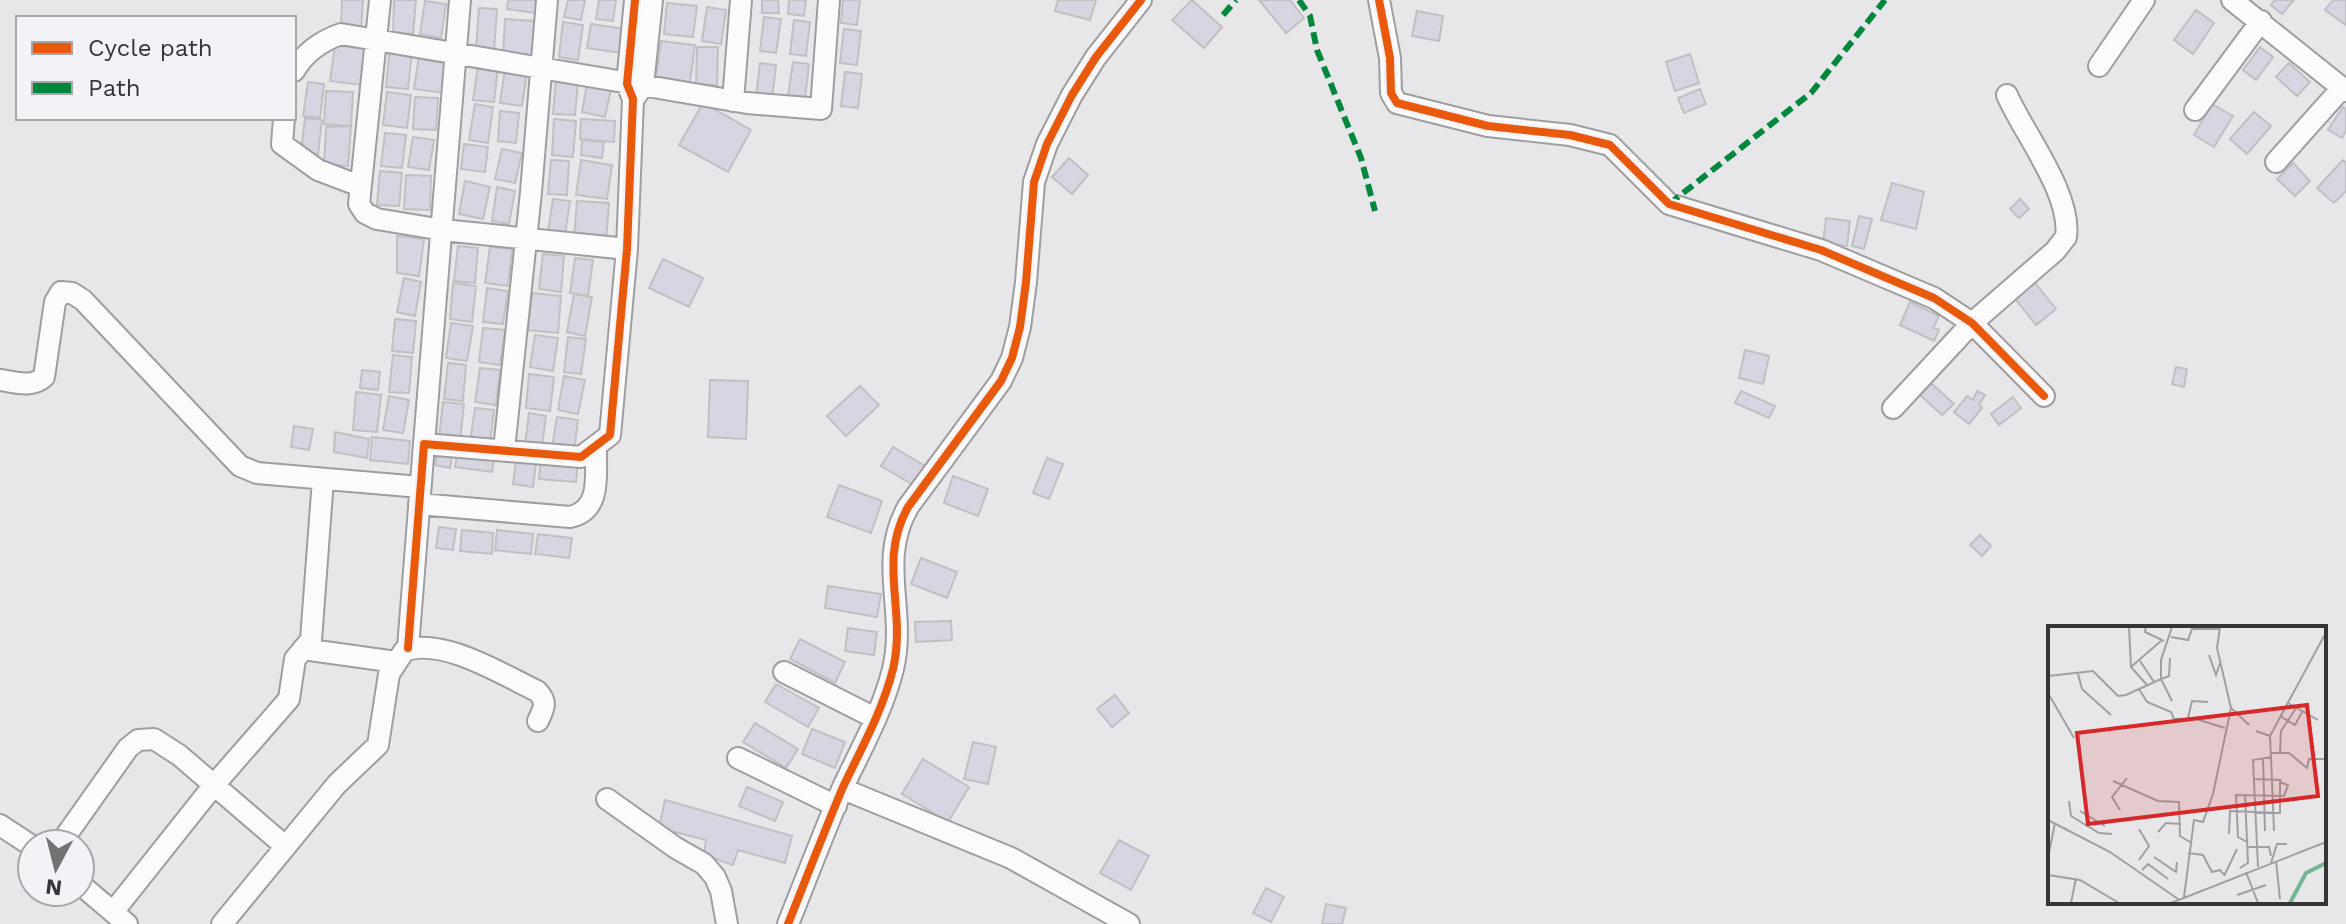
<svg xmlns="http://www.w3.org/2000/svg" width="2346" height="924" viewBox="0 0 2346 924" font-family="'Work Sans',sans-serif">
  <rect width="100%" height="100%" fill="#e7e7e9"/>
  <path fill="#d8d5e3" stroke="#c0c0c2" stroke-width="2" d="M342 0H363L361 29 341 28Z
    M394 0H416L413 34 393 33Z
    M508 0H538L536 13 507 9Z
    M568 0H585L581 20 564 17Z
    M599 0H616L613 21 596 19Z
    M762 0H778L779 13H762Z
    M789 0H806L804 16 788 14Z
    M843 0H860L857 25 841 23Z
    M1058 0H1096L1090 20 1055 11Z
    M1192 0 1222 27 1204 48 1172 20Z
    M1259 0H1290L1304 18 1286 33Z
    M2275 0H2294L2282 14 2271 5Z
    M2333 0H2346V25L2325 10Z
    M425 1 446 4 441 38 420 34Z
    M667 3 697 6 693 37 664 34Z
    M707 7 726 10 721 44 702 41Z
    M479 8 497 9 494 51 476 49Z
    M2196 10 2214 23 2193 54 2174 40Z
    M1417 11 1443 16 1439 41 1412 36Z
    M764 17 781 19 776 53 760 51Z
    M505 19 535 21 534 56 503 54Z
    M794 20 810 22 806 56 790 54Z
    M563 22 583 25 578 60 559 57Z
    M591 24 625 29 622 53 587 48Z
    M844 29 861 31 857 65 840 63Z
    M661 41 695 45 690 82 656 77Z
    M335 45 366 49 361 85 330 81Z
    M390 47 412 50 408 89 386 87Z
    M697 47H718L717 85 696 84Z
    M2260 47 2273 57 2256 80 2243 70Z
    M1690 54 1699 83 1675 91 1666 62Z
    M419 56 449 60 445 93 414 89Z
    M793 62 809 64 805 98 788 96Z
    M760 63 776 65 772 99 756 97Z
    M2289 63 2310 82 2297 96 2276 77Z
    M478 66 498 68 494 102 473 100Z
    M505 69 527 72 522 106 500 103Z
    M845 72 862 74 858 108 841 106Z
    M556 79 578 81 575 115 553 114Z
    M588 79 612 84 605 117 582 112Z
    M308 82 324 84 320 118 303 116Z
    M1700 89 1706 104 1684 113 1678 98Z
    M326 91 353 92 351 126 324 124Z
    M387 92 411 95 407 128 383 125Z
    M415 97 438 98 436 130 413 129Z
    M703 103 751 130 728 172 679 145Z
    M475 104 493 107 488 143 469 140Z
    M2212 104 2233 116 2214 147 2194 135Z
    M2343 107 2346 109V131L2342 138 2328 130Z
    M500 111 519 113 516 143 498 141Z
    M2254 112 2271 126 2247 154 2230 139Z
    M305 118 322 120 318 154 301 152Z
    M554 119 576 121 573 157 552 155Z
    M581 119 615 121 614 142 580 139Z
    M351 126 348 166 324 164 326 127Z
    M385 133 406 135 402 168 381 166Z
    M413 137 434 140 429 170 408 167Z
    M582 140 604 142 602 158 581 155Z
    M464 144 488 147 485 172 461 169Z
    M502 149 522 153 515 183 495 179Z
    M1069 158 1088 175 1072 194 1052 177Z
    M551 160 569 161 567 195 548 194Z
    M581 160 612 165 607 199 576 195Z
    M2343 160 2346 163V191L2334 203 2317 188Z
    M2293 163 2310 181 2295 196 2277 179Z
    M380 171 402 173 399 206 377 205Z
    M406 175 431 176 430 210 404 209Z
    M465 181 490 187 483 219 459 214Z
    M1892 183 1924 192 1916 229 1881 220Z
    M497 187 515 191 509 224 492 221Z
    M553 199 570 201 565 234 548 232Z
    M2020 199 2029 209 2019 218 2010 209Z
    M577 201 609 203 606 240 574 237Z
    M1859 216 1872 219 1864 249 1852 246Z
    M1826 218 1850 221 1847 246 1823 243Z
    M397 236 424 239 419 276 397 273Z
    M458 246 478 248 475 283 454 281Z
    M490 247 512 249 508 286 485 283Z
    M543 254 564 256 561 292 539 289Z
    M575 258 593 260 588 296 570 293Z
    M663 259 703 278 689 307 649 288Z
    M404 278 421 282 415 316 397 312Z
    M2032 279 2056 309 2036 325 2012 295Z
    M453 283 476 286 472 322 450 319Z
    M487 288 508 291 503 324 483 322Z
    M532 293 561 296 558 333 528 330Z
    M574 294 592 297 585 336 567 332Z
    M1910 302 1939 316 1933 328 1939 330 1934 341 1900 325Z
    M395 319 416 321 413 353 392 351Z
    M451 323 473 326 467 361 446 358Z
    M483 328 505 330 500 365 479 362Z
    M535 335 558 338 553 371 530 367Z
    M568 337 586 339 581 374 564 372Z
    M1745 350 1769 356 1763 384 1739 378Z
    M393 355 412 357 409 393 389 392Z
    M448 363 466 365 463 401 444 399Z
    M2176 367 2187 369 2184 387 2172 384Z
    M480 368 500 370 496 405 475 402Z
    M362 370 380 372 378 390 360 388Z
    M529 374 554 377 550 411 526 408Z
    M564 376 585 380 578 414 558 410Z
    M710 380 748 381 746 439 708 437Z
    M1931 383 1954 404 1942 415 1920 395Z
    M860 386 879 405 846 436 827 416Z
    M1741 391 1775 406 1769 418 1735 403Z
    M1977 391 1985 395 1979 405 1982 408 1969 424 1954 412 1967 396 1973 400Z
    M356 392 381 395 377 432 353 430Z
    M389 396 409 400 403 433 383 430Z
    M2013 397 2021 408 1999 425 1991 414Z
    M443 402 464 404 460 441 439 438Z
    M475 408 494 410 490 444 470 442Z
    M529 413 546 416 542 446 525 444Z
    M557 417 578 420 574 451 552 448Z
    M294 426 313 429 309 450 291 447Z
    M335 432 369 439 367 458 334 452Z
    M372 437 410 441 408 464 370 460Z
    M458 447 495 452 492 472 455 467Z
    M893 447 927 467 915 486 881 466Z
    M438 448 453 450 450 468 435 465Z
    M517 454 537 456 533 487 513 484Z
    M541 458 578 461 576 482 539 479Z
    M1047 458 1063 464 1049 499 1033 493Z
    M953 476 988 489 978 516 944 503Z
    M839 485 882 501 871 533 827 517Z
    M439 527 456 529 453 550 436 548Z
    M462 530 493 533 492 554 460 551Z
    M497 530 533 534 531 554 495 550Z
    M538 534 572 538 569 558 535 554Z
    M1980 535 1991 546 1982 556 1970 545Z
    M921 558 957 572 947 598 911 584Z
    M828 586 881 594 877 617 825 608Z
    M951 621 952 640 916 642 915 622Z
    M848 628 877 632 874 655 845 651Z
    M800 639 845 662 835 683 790 659Z
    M776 684 819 708 808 727 765 702Z
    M1115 695 1129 713 1112 727 1097 709Z
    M755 723 798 749 786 768 743 742Z
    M812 729 845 742 835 768 802 754Z
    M973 742 996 747 988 784 964 779Z
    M923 759 969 787 948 822 902 794Z
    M747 787 783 802 775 821 739 806Z
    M665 800 792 836 785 863 738 850 733 865 704 855 706 840 659 828Z
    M1119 840 1149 856 1131 890 1100 873Z
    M1266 888 1284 897 1271 922 1253 913Z
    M1326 904 1346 908 1342 924H1322Z"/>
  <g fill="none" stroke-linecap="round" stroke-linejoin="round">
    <g stroke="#9e9ea0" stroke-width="24">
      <path id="street" d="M380 0 359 204 365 213 377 219 443 230 627 249
        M1379 0 1390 58 1391 93 1397 103 1488 126 1570 135 1610 145 1669 204 1821 250 1934 298 1972 323 2044 396
        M2232 0 2346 91
        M2099 66 2144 0
        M294 71C305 52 321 41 341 34L747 103 821 109 829 0
        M635 97 643 86 652 0
        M733 101 741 0
        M2195 110 2261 21
        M284 118 282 144 318 170 360 186
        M2276 162 2342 88
        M0 380C15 382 32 388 44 377L55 302 61 292 72 293 83 300 240 466 257 473 420 487
        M1893 408 1972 323 2055 251 2066 237C2072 194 2024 134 2007 95
        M424 444 460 0
        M504 450 531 192 547 0
        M419 504 570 517C603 510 595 473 596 446
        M408 648 424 444 581 457 610 435 627 249 633 99 627 84 635 0
        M303 649 396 662
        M784 672 875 718
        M738 758 836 806
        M843 789 1011 858 1129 924
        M607 799 676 848 704 864 715 877 721 891 727 924
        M0 825 32 846
        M60 844 128 748 138 740 154 739 179 755 285 846
        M80 884 127 924
        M113 912 214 785 289 699 295 659 311 640 323 479
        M222 924 337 784 378 745 389 674 404 651C441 636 503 675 537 691 548 702 544 708 538 721
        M788 924C806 879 824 832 843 787 861 749 883 710 893 669 907 610 877 562 908 507L1001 381 1012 358 1020 327 1026 282 1034 182 1047 144 1072 95 1096 57 1141 0"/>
    </g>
    <use href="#street" stroke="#fbfbfc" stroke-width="20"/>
    <path stroke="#00873e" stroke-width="6" stroke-dasharray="12 6" stroke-linecap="butt" d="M1299 0 1310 16 1317 50 1361 158 1375 211
      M1223 15 1236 0
      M1669 204 1811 93 1885 0"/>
    <g stroke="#f3f3f7" stroke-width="13">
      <path id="cycleway" d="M1379 0 1390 58 1391 93 1397 103 1488 126 1570 135 1610 145 1669 204 1821 250 1934 298 1972 323 2044 396
        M408 648 424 444 581 457 610 435 627 249 633 99 627 84 635 0
        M788 924C806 879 824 832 843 787 861 749 883 710 893 669 907 610 877 562 908 507L1001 381 1012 358 1020 327 1026 282 1034 182 1047 144 1072 95 1096 57 1141 0"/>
    </g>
    <use href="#cycleway" stroke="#e8590c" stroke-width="8"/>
  </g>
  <g transform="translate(2048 626)">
    <rect width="278" height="278" fill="#e7e7e9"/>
    <path fill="none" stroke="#74b693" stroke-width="4" d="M242 277 258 247 278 237"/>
    <path fill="none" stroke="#a0a0a2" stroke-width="2" d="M81 1 83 41 99 59M98 1 97 6 116 15M172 1 169 22 183 82 201 99M123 11 140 14 144 3H172M161 29 168 49 172 37M122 32 121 50 113 53 124 75M92 35 106 56M83 41 114 14M30 48 34 63 63 89M0 50 45 45 70 70 78 69 113 53V34L124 1M91 63 99 76 123 86 126 93 145 92 177 102M0 67 26 112M240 77 270 94M232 90 247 99 254 86M140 92 144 75 160 76M208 105 222 110 276 10M223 127H241L259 142 261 133H278M232 127 233 105 248 82M223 131 226 205M215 132 217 205M65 155 110 175 131 176 132 210 142 216M21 175 23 190 51 207 64 208M72 184 64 171 79 152M32 185 57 200M0 194 62 226 130 273M91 203 101 220 91 234M110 206 118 197 133 198M181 208 182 185 232 187V154L205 153M199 216 190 211 188 169 236 170 240 159 232 156M199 221H221L223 230M140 227 155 229 164 246 172 244 176 249M106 231 128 246 129 236M0 232 7 197M228 235 232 273M223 237 229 218H239M210 241 205 134 223 131 222 111M192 242 200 237 197 169M94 244 100 238 120 253M198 246 210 277M0 249 32 254 71 277M176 250 189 223M189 269 218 259M136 271 146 194 155 196 165 168 183 82M23 277 28 252M123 277 278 216"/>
    <path fill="#d62828" fill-opacity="0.15" stroke="#d62828" stroke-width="4" d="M259 79 270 170 40 198 29 107Z"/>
    <rect width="278" height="278" fill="none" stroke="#353537" stroke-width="4"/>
  </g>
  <rect x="16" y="16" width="280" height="104" fill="#f3f3f7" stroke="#a7a7aa" stroke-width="2"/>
  <rect x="32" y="42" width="40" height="12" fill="#e8590c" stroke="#a7a7aa" stroke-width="2"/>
  <text x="88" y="56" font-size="24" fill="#353537">Cycle path</text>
  <rect x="32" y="82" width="40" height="12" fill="#00873e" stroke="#a7a7aa" stroke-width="2"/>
  <text x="88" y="96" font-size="24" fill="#353537">Path</text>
  <g transform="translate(56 868) rotate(187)"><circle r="38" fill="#f3f3f7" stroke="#a7a7aa" stroke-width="2"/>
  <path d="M0-6L14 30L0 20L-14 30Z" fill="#737375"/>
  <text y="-12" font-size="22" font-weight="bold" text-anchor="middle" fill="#353537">N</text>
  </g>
</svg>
